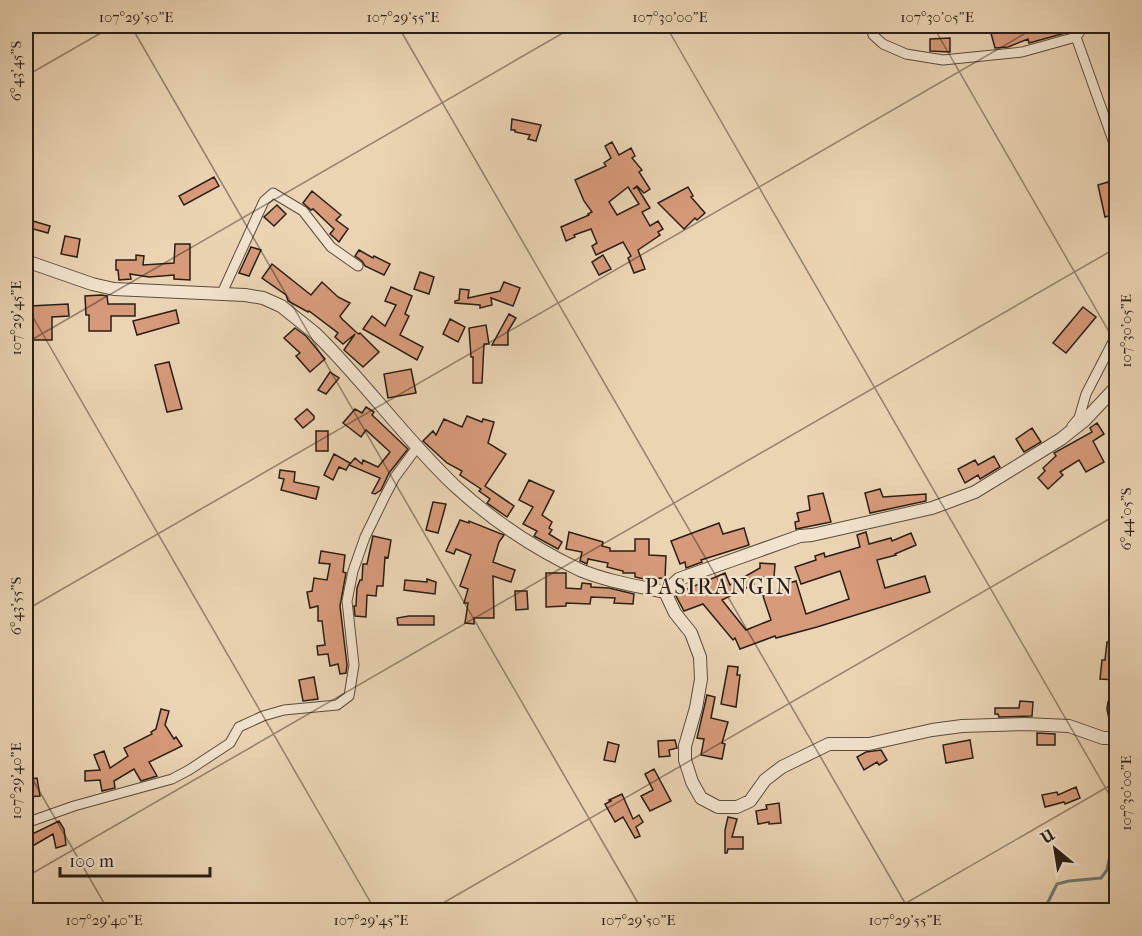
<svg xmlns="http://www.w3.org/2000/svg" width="1142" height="936" viewBox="0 0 1142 936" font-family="'IM FELL French Canon',serif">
  <rect width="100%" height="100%" fill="#ebd4b4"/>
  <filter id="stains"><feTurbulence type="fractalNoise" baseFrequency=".00333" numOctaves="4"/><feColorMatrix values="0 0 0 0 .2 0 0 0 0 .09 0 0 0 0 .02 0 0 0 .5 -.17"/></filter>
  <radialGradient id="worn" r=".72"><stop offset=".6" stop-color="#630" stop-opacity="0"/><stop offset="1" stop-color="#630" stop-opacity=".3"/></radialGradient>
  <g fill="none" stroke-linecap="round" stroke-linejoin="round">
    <path stroke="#6e7a76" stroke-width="3" d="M1044 910 1057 884 1069 881 1101 878 1107 870 1116 825"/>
  </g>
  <path fill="#d79a7a" stroke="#2a1e15" stroke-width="1.5" fill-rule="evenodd" d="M989 26H1020L1022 32 1045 26H1067L1069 32 1029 43 1028 39 1008 47 995 48Z
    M950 38V52L930 51V39Z
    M512 119 541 125 536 141 528 139 530 135 515 132V130H511Z
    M612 142 619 155 631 148 635 156 632 158 642 170 639 172 650 189 644 193 637 186 633 189 637 187 650 208 642 212 650 226 658 221 663 229 658 232 660 235 638 250 645 269 634 273 628 258 631 256 623 242 596 255 592 246 597 243 591 229 574 235 575 237 566 241 561 227 589 215 588 214 592 212 584 201 575 180 606 166 604 163 611 158 605 146ZM628 187 639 204 617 215 609 202Z
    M214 177 219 186 184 205 179 196Z
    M1108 182 1111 191 1116 189V200L1115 201 1116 214 1105 217 1098 185Z
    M688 187 693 196 691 197 705 213 697 220 695 218 684 229 658 203Z
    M312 191 341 215 336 220 348 229 339 242 330 234 334 229 313 209 311 210 303 203Z
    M277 205 286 214 274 226 264 217Z
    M26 219 50 226 48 233 26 227Z
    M65 236 80 239 77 257 61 254Z
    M175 244H190V280L174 279V275L149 277 130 274 131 279 119 280 118 270H116V260H136V255L144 256 143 265 174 263Z
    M251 247 261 250 249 276 239 273Z
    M359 250 373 258 374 256 390 264 384 275 365 266 362 261 355 256Z
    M603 255 611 269 599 275 592 262Z
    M272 264 311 295 322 282 338 297 350 303 340 316 342 319 356 332 359 334 360 333 379 352 363 367 344 350 355 334 343 344 335 337 338 333 309 311 308 312 288 301 286 295 262 278Z
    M420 272 434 277 429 294 414 289Z
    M504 282 520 288 513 306 491 298 492 305 480 308V305L455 303V301L459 300 460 289 469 290 468 298 500 291Z
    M391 287 412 296 405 314 409 316 400 335 423 347 417 360 363 329 372 316 385 326 396 305 385 301Z
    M101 295 107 296 108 304H135V316H111V331H89V315H86L85 296Z
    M68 304 69 316 52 317V340H26V326H31L30 306Z
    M1083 307 1096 317 1066 353 1053 343Z
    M176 310 179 323 137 335 133 321Z
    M509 314 516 318 508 331V345H492Z
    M450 319 465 327 458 342 443 334Z
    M486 325 489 344H484L482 383H473V357H471L469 328Z
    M295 328 306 336 325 359 310 372 296 356 300 353 284 338Z
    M169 362 182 409 167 412 155 365Z
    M411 369 416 393 388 398 384 374Z
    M330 372 339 378 326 394 318 390Z
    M366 407 374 412 372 415 408 449 389 473 381 490 375 494 372 493 380 478 349 465 355 458 362 464 363 460 378 467 390 452 366 430 361 437 343 423 355 409 362 413Z
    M307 409 314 416V419L303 428 295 419Z
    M467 416 482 422 483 419 494 422 488 443 506 454 485 486 514 506 507 517 487 503 490 499 479 491 481 489 460 475 462 471 447 463 423 441 433 431 436 435 444 419 462 427Z
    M1097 423 1104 434 1093 441 1104 462 1086 472 1079 460 1060 472 1063 475 1048 489 1038 478 1045 471 1043 468 1056 456 1054 453 1092 432 1090 428Z
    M1032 428 1041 442 1024 452 1016 439Z
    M316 431H328V451H316Z
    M334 454 350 463 346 470 339 467 333 480 324 475Z
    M994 456 1000 467 980 479 978 475 965 483 958 469 975 460 978 465Z
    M280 470 295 472 294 482 319 487 316 499 281 490 284 479 279 478Z
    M529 480 554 491 542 515 552 522 549 528 552 530 549 534 562 542 558 549 534 536 537 531 523 524 533 507 519 500Z
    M880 489 883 497 926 494V501L870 513 865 493Z
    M823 493 831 522 796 529 795 522 799 521 797 513 810 510 808 496Z
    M433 502 446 504 438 533 426 530Z
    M460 520 469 523V521L504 535 499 542 493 562 515 570 511 582 493 576 494 618H474V624L465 623 468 603H464L468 589 460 586 471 555 456 549 454 554 446 551Z
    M719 523 723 534 744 528 749 545 701 560 702 562 686 568 685 562 680 564 671 541Z
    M569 532 603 542 602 546 610 548V551H635V539H649V555L666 556 665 578 644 579 635 577V573H623V571L607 567 608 563 588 559 587 564 583 562 580 561 582 552 566 549Z
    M866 532 869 544 891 538 892 541 911 533 916 545 895 554 896 555 877 560 885 588 925 576 930 592 817 627 776 638 775 636 740 649 735 638 733 640 703 604 684 611 675 594 725 573 730 585 760 568V563L775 564 774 577H761L753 581 754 584 722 600 746 630 771 620 763 596 780 591 779 586 796 581 806 614 849 599 840 571 801 584 795 567 816 560 815 556 824 553 825 557 860 547 857 535Z
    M373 536 391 540 388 558 385 557 383 586H377L376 596 367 595 366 617 355 616 354 606H356L357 588 360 580H362L363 564H367Z
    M321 551 345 555 343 572 346 573 340 606 347 665 346 673 340 674 338 664 330 666 328 654 318 655 317 646 325 645 322 621H318V606L310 608 307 592 312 591 314 578 327 580 330 564 319 563Z
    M546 573H566V588L581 589 582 583 591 584V587L609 588 634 594 633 604 614 603 615 598 591 597 590 604 566 603V606L546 607Z
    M427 579 436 582 435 594 404 590 405 580 427 582Z
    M515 591H527L528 609 516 610Z
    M409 616H434V625H398L397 618Z
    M1107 642 1116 644V680L1100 679 1102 660H1105Z
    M728 666 738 667 737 675H740L736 707 721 704Z
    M314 677 318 699 303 701 299 680Z
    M707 695 715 697 711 718 728 722 722 743 725 744 722 759 701 755 704 739 697 738Z
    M1020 701 1033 702 1032 716 999 717 998 714H995V708H1019Z
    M1108 702 1116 704 1114 715 1116 714V730H1111L1107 709Z
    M161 709 169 711 165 725 174 739 176 737 182 746 149 762 157 776 141 781 134 769 114 781 115 788 102 791 100 780 85 781V771L100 770 94 755 104 751 110 768 128 756 124 748 152 734 151 732 156 729Z
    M1037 733 1055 734V745H1037Z
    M675 740 677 748 669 750 670 756 659 757 658 741Z
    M970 740 973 758 946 763 943 745Z
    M608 742 619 745 615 762 604 760Z
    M881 750 887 760 879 765 877 762 864 770 857 757 866 752Z
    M654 769 671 801 650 811 641 796 653 790 645 774Z
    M37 778 40 796 26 797V780Z
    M1076 787 1080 798 1065 804 1064 802 1045 807 1042 795 1057 792 1058 795Z
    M622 794 633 819 639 815 643 822 636 827 640 836 635 838 623 817 615 822 605 804 611 801 609 800Z
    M779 803 781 823 769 824V822L758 824 756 811 767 809 766 805Z
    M728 817 737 819 732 837H743V849H728L727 853H725V830Z
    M59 821 64 829 66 845 56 848 53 834 31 847 26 837Z"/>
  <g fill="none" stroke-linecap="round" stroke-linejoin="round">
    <g stroke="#5a4c3d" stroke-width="11">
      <path id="minor" d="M871 26 873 35 883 44 906 54 943 60 1022 52 1076 37 1084 26
        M1076 37 1116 149
        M222 293 264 201 273 193 303 211 331 247 358 266
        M1072 426 1079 418 1086 394 1116 336
        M26 823 74 806 172 779 189 770 230 743 239 727 263 716 284 710 337 705 349 696 354 665 347 601 353 571 365 537 384 498 395 477 418 446"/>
    </g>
    <g stroke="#5a4c3d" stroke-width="14">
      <path id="tertiary" d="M26 261 92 284 114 289 245 295 263 298 281 306 316 334C365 382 405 439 455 486 492 520 535 549 580 570 606 581 637 586 665 592L675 613 691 633 700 657 701 679 696 708 685 746V760L692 782 701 798 718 807H737L750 801 765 780 782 767 829 744H869L932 730 962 726 1025 724 1069 726 1103 738H1116
        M665 592 679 579 800 536 812 535 932 508 975 492 1061 439 1085 420 1116 387"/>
    </g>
    <use href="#minor" stroke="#f2e3ce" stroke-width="9"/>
    <use href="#tertiary" stroke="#f2e3ce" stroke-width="12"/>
  </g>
  <path fill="none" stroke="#2a1e15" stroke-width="1.5" stroke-opacity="0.45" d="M131 26 642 910M398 26 909 910M666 26 1116 806M933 26 1116 344M26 76 113 26M26 305 375 910M26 343 575 26M26 610 1038 26M26 768 108 910M26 877 1116 248M431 910 1116 515M894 910 1116 782"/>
  <g text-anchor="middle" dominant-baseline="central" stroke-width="4.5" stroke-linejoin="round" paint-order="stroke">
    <g font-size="22" letter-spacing="1.5" fill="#2a1e15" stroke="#f2e3ce">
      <text x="719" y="587">PASIRANGIN</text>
    </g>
  </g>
  <rect width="1142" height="936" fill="none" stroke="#ebd4b4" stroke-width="66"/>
  <g transform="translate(1055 849) rotate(330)" stroke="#f2e3ce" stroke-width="4.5" paint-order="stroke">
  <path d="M0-4.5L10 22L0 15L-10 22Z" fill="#2a1e15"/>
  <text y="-9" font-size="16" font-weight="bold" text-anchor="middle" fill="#2a1e15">U</text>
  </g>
  <path d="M60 867v9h150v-9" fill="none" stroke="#2a1e15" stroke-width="3"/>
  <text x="69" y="867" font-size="18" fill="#2a1e15" stroke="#f2e3ce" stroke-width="4.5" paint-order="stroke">100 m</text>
  <rect x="33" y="33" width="1076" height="870" fill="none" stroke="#2a1e15" stroke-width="2"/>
  <g font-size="15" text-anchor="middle" fill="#2a1e15">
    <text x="136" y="22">107°29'50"E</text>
    <text x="403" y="22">107°29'55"E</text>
    <text x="670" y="22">107°30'00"E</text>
    <text x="937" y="22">107°30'05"E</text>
    <text transform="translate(16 71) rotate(-90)" y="5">6°43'45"S</text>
    <text transform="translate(16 318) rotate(-90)" y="5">107°29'45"E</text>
    <text transform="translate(1126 331) rotate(-90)" y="5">107°30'05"E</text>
    <text transform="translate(1126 519) rotate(-90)" y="5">6°44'05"S</text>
    <text transform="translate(16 606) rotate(-90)" y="5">6°43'55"S</text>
    <text transform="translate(16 781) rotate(-90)" y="5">107°29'40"E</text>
    <text transform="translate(1126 793) rotate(-90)" y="5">107°30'00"E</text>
    <text x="104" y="925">107°29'40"E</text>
    <text x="371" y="925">107°29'45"E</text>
    <text x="638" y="925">107°29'50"E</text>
    <text x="905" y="925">107°29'55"E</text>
  </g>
  <rect width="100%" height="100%" filter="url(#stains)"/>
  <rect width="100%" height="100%" fill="url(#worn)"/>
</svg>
